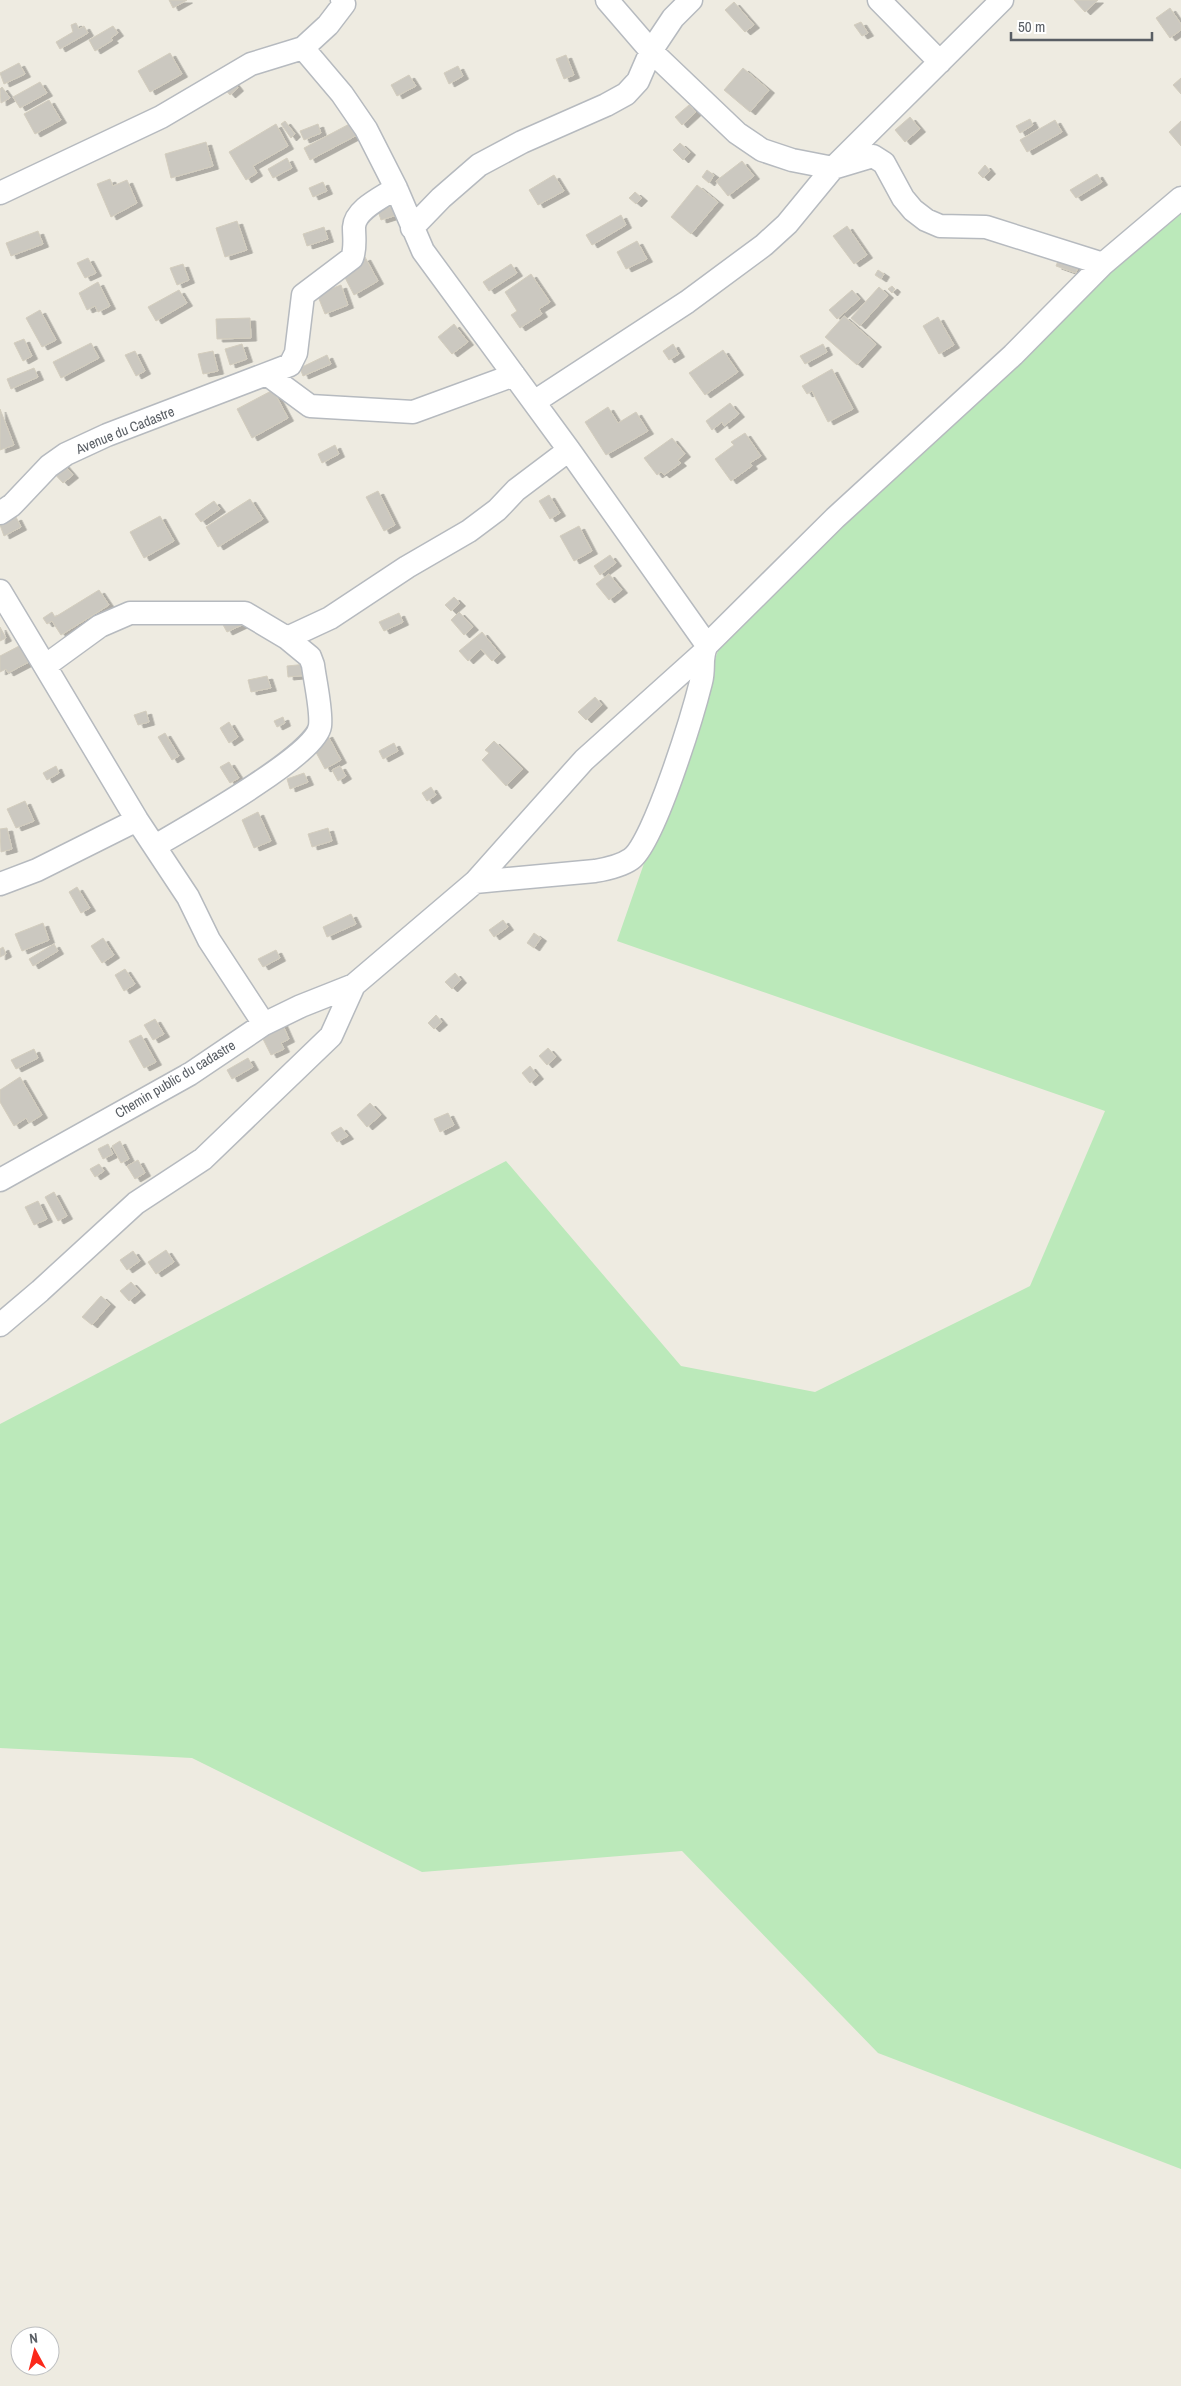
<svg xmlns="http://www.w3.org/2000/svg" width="1181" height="2386" viewBox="0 0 1181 2386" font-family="'Archivo Narrow',sans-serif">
  <defs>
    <filter id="shadow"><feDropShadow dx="5.5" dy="3" stdDeviation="0" flood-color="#0004"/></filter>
  </defs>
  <rect width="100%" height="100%" fill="#eeebe1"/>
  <path fill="#bbe9ba" d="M1181 200V2169L878 2053 682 1851 422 1872 192 1758 0 1748V1424L506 1161 681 1366 815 1392 1030 1286 1105 1111 617 941 720 645Z"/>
  <path fill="#cbc8c0" stroke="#d3cdbe" filter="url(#shadow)" d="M169 0H187L173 8Z
    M1074 0H1098L1085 12Z
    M734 2 754 25 745 32 725 10Z
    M1170 8 1181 24V30L1170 38 1156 18Z
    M861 22 868 33 862 36 854 25Z
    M76 23 79 29 84 26 88 33 60 49 56 42 73 32 71 25Z
    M113 26 118 33 111 38 113 40 95 51 89 40Z
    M170 53 182 74 150 92 138 71Z
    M566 55 574 75 564 79 556 59Z
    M19 63 25 74 4 84 0 73Z
    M458 66 463 76 449 84 444 73Z
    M743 68 769 90 750 112 724 90Z
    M409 75 416 86 397 96 391 85Z
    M1181 78V94L1173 85Z
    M231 79 238 88 230 95 222 86Z
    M40 82 47 93 20 108 13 97Z
    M2 87 10 98 1 103 0 89Z
    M49 100 61 120 35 134 24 114Z
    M689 105 696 112 682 125 675 117Z
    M910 117 920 129 905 142 895 130Z
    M1030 119 1033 125 1020 133 1016 126Z
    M1055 120 1062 132 1027 152 1020 140Z
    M285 121 295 134 291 138 281 124Z
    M355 121 361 133 310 160 304 148Z
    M1181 121V146L1169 132Z
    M276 124 288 146 253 166 257 173 246 180 229 152Z
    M318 124 321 133 304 140 300 131Z
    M206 142 213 166 171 178 165 154Z
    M680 143 690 152 683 160 673 150Z
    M287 158 292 168 273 178 268 169Z
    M742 161 754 176 728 196 716 181Z
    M985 165 990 171 983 178 978 173Z
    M707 170 714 175 709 183 702 177Z
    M1097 174 1102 182 1076 198 1070 190Z
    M554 175 564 191 538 205 529 190Z
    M110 179 113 186 127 180 137 203 111 217 97 184Z
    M323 182 327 191 313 197 309 188Z
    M697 185 718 202 691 234 671 217Z
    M635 192 642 198 636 204 629 198Z
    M396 205 400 214 381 220 378 211Z
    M621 215 626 225 592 245 586 235Z
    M237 221 247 250 225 257 216 228Z
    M847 226 867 255 854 264 833 236Z
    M324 227 328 239 307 246 303 234Z
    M38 231 43 244 11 256 6 243Z
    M637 241 647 259 626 269 617 252Z
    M1060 256 1079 262 1076 273 1056 266Z
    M365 257 378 281 354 295 341 270Z
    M88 258 96 273 85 278 77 263Z
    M183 264 189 280 177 285 170 268Z
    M511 264 517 273 489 291 483 282Z
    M878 270 884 274 881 279 875 275Z
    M531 274 550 302 539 309 542 314 520 328 511 315 517 311 505 292Z
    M98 282 110 306 98 312 95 306 87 310 79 293Z
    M341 285 348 305 325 314 317 294Z
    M892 286 895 289 892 293 888 289Z
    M879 287 888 295 860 326 851 318Z
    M179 290 187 303 156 321 148 307Z
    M852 290 860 299 837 319 829 310Z
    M40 310 56 340 42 347 26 318Z
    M844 316 876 344 857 365 825 337Z
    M938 317 954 345 939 354 923 326Z
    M250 318 251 338 217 339 216 319Z
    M454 324 468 342 452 354 438 337Z
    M24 339 32 356 23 361 14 343Z
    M91 343 99 358 61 378 53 362Z
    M242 344 247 359 230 365 225 349Z
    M673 344 679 354 669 360 663 351Z
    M823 344 827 352 805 364 800 356Z
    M723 350 738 372 705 395 689 373Z
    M135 351 145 371 136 376 125 355Z
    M213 351 218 371 203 374 198 354Z
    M327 355 331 364 303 376 300 368Z
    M34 368 38 377 11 389 7 379Z
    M832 369 853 409 828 422 812 391 807 394 802 386Z
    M273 390 288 418 252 438 237 409Z
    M730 403 739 414 724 426 722 422 712 430 706 421Z
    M608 407 618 423 636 412 648 431 606 455 585 422Z
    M0 409 14 445 0 450Z
    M745 433 761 456 750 463 752 466 731 481 715 459 734 445 731 442Z
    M672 438 685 454 678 460 681 463 664 475 661 472 657 475 644 458Z
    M335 445 339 454 322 463 318 454Z
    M61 461 73 475 63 483 51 470Z
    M378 491 395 525 384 531 366 497Z
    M549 495 560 513 550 519 539 501Z
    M250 499 263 519 218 547 206 527Z
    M214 501 220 509 201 522 195 514Z
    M160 516 174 541 144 558 130 532Z
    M16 517 21 527 4 536 0 525Z
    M579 526 592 551 574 561 560 536Z
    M610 555 616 563 600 575 594 566Z
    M609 574 622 590 609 600 596 584Z
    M99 590 109 605 61 635 52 621 47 624 43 618 52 612 55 617Z
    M454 597 460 603 451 611 445 605Z
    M459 612 473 627 464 635 451 620Z
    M399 613 403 622 384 631 379 622Z
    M222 623H246L227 632Z
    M0 627 6 638 0 641Z
    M482 632 500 654 492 661 481 649 468 661 459 651Z
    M21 645 29 662 8 673 6 669 0 672V656Z
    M307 664 308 675 288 677 287 666Z
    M267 676 271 688 251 692 248 680Z
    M595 697 602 705 586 720 578 712Z
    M146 711 149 722 138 725 134 715Z
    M283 717 285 723 277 727 274 721Z
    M229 722 238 737 229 743 220 728Z
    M165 733 179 756 172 760 158 737Z
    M327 734 341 760 325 769 311 743Z
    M494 741 523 769 506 786 482 760 489 753 485 750Z
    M394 743 398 751 383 759 379 751Z
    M229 762 239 778 230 783 220 767Z
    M56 766 59 773 47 780 43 773Z
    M340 766 346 776 338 781 332 770Z
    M304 773 308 782 290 789 287 779Z
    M431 787 436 795 427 801 422 793Z
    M25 801 34 821 16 828 7 809Z
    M258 812 271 841 254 848 242 820Z
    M7 828 12 849 1 852 0 829Z
    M328 828 332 841 312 847 308 834Z
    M77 887 90 908 81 913 69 892Z
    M351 914 356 924 327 937 323 927Z
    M503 920 508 927 494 937 489 930Z
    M43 923 49 940 22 951 15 934Z
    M534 933 541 938 534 948 527 943Z
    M103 938 114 955 102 963 91 946Z
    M54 944 58 951 33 966 29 959Z
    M3 947 6 954 0 957V949Z
    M276 950 280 958 263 967 258 959Z
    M125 969 135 984 124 991 115 975Z
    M455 973 461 980 452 989 445 982Z
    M436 1015 442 1022 434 1029 428 1023Z
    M155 1019 164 1034 153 1040 144 1025Z
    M281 1021 289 1039 281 1043 284 1049 271 1055 262 1037Z
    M141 1035 156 1062 144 1068 129 1041Z
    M548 1048 556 1057 547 1065 539 1056Z
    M34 1049 38 1058 16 1069 11 1060Z
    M248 1058 253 1067 232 1079 227 1070Z
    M530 1066 538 1076 530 1083 522 1073Z
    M20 1077 42 1115 29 1123 26 1118 14 1126 0 1102V1090Z
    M370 1103 381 1115 367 1127 357 1115Z
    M448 1113 454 1125 440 1132 434 1119Z
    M341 1127 348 1136 337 1142 331 1133Z
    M120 1141 129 1159 121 1163 112 1146Z
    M108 1144 113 1154 103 1159 98 1149Z
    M138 1160 145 1173 135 1179 127 1166Z
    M99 1164 104 1171 95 1177 90 1169Z
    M54 1192 67 1216 58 1221 45 1197Z
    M38 1201 47 1219 34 1225 25 1207Z
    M166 1250 174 1262 156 1274 148 1262Z
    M133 1251 140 1261 127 1270 120 1260Z
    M131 1282 140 1292 129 1301 120 1291Z
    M101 1296 110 1304 92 1325 82 1317Z"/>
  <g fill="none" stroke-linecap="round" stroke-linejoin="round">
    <g stroke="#b6babf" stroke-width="25">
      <path id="minor" d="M607 0 651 51 737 133 762 150 792 160 833 168 873 156 884 163 903 198 913 210 926 220 940 226 986 227 1103 264
        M879 0 940 62
        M303 48 342 94 366 129 396 188 423 251 569 450 707 645
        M0 193 161 117 251 64 303 48 328 25 344 4 342 0
        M412 228 441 198 479 165 522 142 606 105 626 94 638 81 651 51 673 18 691 0
        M268 375 310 406 413 412 514 375
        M534 402 687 302 764 245 787 224 833 168 1002 0
        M0 513 12 505 49 466 66 454 107 435 290 365 296 353 303 295 352 258C356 248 354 238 354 227 355 209 383 197 396 188
        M0 591 45 666
        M155 846C184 829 316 755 320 726 322 711 315 681 313 665L310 657 287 638
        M475 882 584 760 702 654
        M0 884 37 870 137 820
        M264 1024 209 940 188 897 137 820 45 666 100 626 130 613H245L287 638 330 618 407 567 469 531 497 510 516 490 569 450
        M0 1180 190 1074 264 1024 301 1006 354 985
        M0 1325 40 1291 136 1203 203 1159 331 1036 354 985 475 882 595 871C607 869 621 866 631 859 654 843 693 714 701 682 705 668 700 657 707 645L835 518 1013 355 1103 264 1181 198"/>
    </g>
    <use href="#minor" stroke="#fff" stroke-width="22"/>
  </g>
  <g text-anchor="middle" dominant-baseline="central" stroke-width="5" stroke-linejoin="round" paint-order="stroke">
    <g font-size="14" fill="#595e64" stroke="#fff">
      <text transform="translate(125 430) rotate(-22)">Avenue du Cadastre</text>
      <text transform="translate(175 1079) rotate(-31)">Chemin public du cadastre</text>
    </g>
  </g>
  <g transform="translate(35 2351) rotate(353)"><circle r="24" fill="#ffffff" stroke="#bdbfc1"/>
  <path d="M0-4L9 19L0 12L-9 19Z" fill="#fb281a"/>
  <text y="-8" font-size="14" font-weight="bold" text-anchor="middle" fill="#595e64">N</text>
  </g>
  <path d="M1011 32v8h141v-8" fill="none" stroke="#595e64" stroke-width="2.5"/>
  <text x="1018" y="32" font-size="15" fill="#595e64" stroke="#ffffff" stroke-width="4" paint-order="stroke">50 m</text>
</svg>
